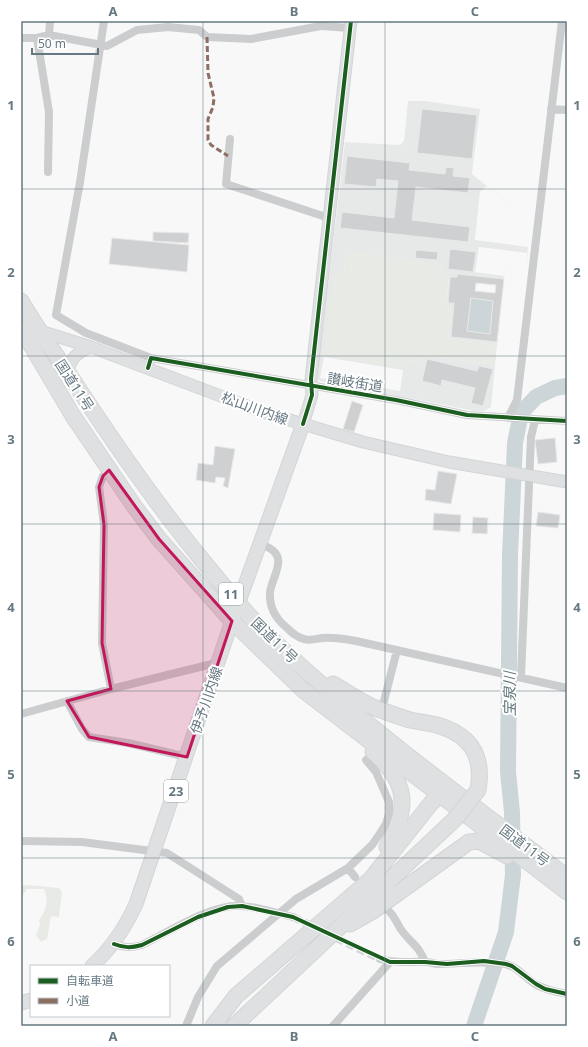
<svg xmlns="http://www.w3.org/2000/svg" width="588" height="1047" viewBox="0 0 588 1047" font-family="'Noto Sans','Noto Sans JP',sans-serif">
  <rect width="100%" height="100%" fill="#f8f8f8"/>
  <path fill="#e7e9e8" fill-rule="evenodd" d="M408 101H425L480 109 472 174 531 222 526 265 505 263 491 407 484 411H475L320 381 317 379 345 142 400 145 404 141ZM422 109 477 115 472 159 417 153ZM348 156 410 163 409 170 445 174 446 167 454 168 453 176 470 178 416 187 412 220 470 227 468 242 340 228 342 212 394 218 398 181 377 179 345 184ZM487 186 531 222 528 247 475 240 480 192ZM479 247 528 253 526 265 505 263 504 276 475 272ZM450 249 476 252 473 272 448 269ZM416 250 438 252 437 260 415 258ZM346 256 449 279 446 305H451L448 339 497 345 495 365 427 356 403 368 344 272ZM458 274 504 279 497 342 451 337 454 303 448 302 451 277H457ZM324 357 403 370 400 391 320 378ZM427 359 477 371 479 366 492 370 483 406 471 403 475 388 442 380 441 386 422 381Z"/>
  <path fill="#e8eae5" d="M353 251 445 264 444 278 449 279 446 304 451 305 448 339 497 345 495 365 427 356 403 368 323 355 333 276 344 272 346 256Z
    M26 885 59 888 62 892 59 917 51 916 47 939 41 942 36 935 40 925 39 920C46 911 49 900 44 889H27L22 896 21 910V886Z"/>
  <path fill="#ccd5d7" d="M471 298 493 301 490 334 467 331Z"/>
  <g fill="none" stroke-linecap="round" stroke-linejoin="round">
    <path stroke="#ccd5d7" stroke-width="16" d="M474 1026 506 932 513 875 512 812 508 772 510 555 515 443 521 413 536 397 555 388 567 386"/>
  </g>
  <path fill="#cfd0d1" stroke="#e8e8e8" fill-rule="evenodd" d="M422 109 477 115 472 159 417 153Z
    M347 156 410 163 409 170 445 174 446 167 454 168 453 176 470 178 468 193 416 187 412 220 470 227 468 242 340 228 342 212 394 218 398 181 377 179 376 187 344 184Z
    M153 232 189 233 188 243 153 241Z
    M112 238 189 245 187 272 109 264Z
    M450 249 476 252 473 272 448 269Z
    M416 250 438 252 437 260 415 258Z
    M457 274 504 279 497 342 451 337 454 303H448L450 277H457ZM476 283 496 285 495 293 475 291ZM471 298 493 301 490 334 467 331Z
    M427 359 477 371 479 366 493 369 483 406 471 403 475 388 442 380 441 386 422 381Z
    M352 401 363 405 354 432 343 429Z
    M555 438 557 462 538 464 535 440Z
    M215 446 235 449 228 488 223 486 225 478 216 477 215 483 196 480 198 463 213 465Z
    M438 471 457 474 451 504 425 500 426 489 435 490Z
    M538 512 560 515 558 528 536 526Z
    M434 513 461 515 460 532 433 530Z
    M473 517 488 518 487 534 472 533Z"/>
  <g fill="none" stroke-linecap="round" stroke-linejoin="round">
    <path stroke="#d4d8da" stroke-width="8" stroke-dasharray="8 4" stroke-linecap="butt" d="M293 917 380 959"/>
    <g stroke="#d4d5d6" stroke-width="13">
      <path id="secondary" d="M37 330 91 347 263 412 363 442 449 462 567 482
        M68 372C70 358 78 352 91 347
        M303 424 312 395 311 379 351 21"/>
    </g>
    <g stroke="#d4d5d6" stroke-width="15">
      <path id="primary" d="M92 966C112 948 125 928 136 904L232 621 303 424
        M21 1003 31 1000"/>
    </g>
    <g stroke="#d4d5d5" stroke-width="17">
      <path id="highway" d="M21 301C35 325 51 348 67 371 111 439 156 505 208 567 231 595 254 623 281 648 370 731 470 803 567 877
        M21 328 73 416 134 506 159 539 232 621 303 690 567 892
        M333 684C347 692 362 703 378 709 389 713 400 717 410 720 419 722 429 723 437 725 471 735 484 756 478 790
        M373 752C409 783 409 808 387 847
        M350 924 373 911 469 842 479 841 507 856
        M213 1026 236 996 370 880 432 802 440 795 450 792
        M234 1026 438 835"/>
    </g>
    <path stroke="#cbcdce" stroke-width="8" d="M104 21 80 182 56 315 86 333 151 358
      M49 35 50 21
      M21 38H37L49 35 107 46 137 30 168 27 199 30 207 37 251 39 321 26 350 28
      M37 38 49 112 48 172
      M551 109 567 110
      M230 139 226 184 329 218
      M148 368 151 358 396 400 467 415 567 421
      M508 418 517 400 562 21
      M109 470 103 476 99 487 104 525 102 643 111 689
      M260 544C292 554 273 573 270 592 269 607 275 618 286 627 291 632 296 637 304 639 310 641 316 639 322 638 333 637 345 639 356 641L567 688
      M521 677 531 437 535 420
      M67 701 82 729 89 737 128 743 187 757
      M384 701 397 650
      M21 714 111 689 220 662
      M21 841 82 842 167 853 239 899 242 906
      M348 868 355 877
      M388 910C396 918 395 920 400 928 409 942 419 945 425 962
      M114 944C124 948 131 948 142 945 167 933 213 903 242 906 259 907 276 913 293 917
      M380 959C396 964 410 961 426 962 430 962 434 964 438 964 460 964 482 960 505 964 517 966 525 978 535 984 545 990 556 992 567 994
      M186 1026 198 997 217 966 296 899 348 868 372 845 379 835 386 824 389 814V802L376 772 366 760
      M333 1026 390 962"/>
    <use href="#secondary" stroke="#dfe0e1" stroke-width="11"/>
    <use href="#primary" stroke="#dfe0e1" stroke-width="13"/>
    <use href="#highway" stroke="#dfe0e1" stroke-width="15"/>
    <g stroke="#d4d5d5" stroke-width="17" stroke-linecap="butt">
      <path id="highway-bridge" d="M438 835 456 818 478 790"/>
    </g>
    <use href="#highway-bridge" stroke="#dfe0e1" stroke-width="15"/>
    <path stroke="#8d6e63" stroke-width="3" stroke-dasharray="6 3" stroke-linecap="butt" d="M207 37 208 73 214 98 213 107 208 119V140L211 145 228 156"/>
    <g stroke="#fff" stroke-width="6">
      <path id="cycleway" d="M148 368 151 358 396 400 467 415 567 421
        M303 424 312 395 311 379 351 21
        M114 944C124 948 131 948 142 945L198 917 228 907 242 906 293 917 390 962H425L447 964 484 961 506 964 512 966 536 984 545 989 567 994"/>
    </g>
    <use href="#cycleway" stroke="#1b5e20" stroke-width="4"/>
  </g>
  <path fill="#c2185b" fill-opacity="0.2" stroke="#c2185b" stroke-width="3" stroke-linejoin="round" d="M109 470 159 539 232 621 187 757 89 737 67 701 111 689 102 643 104 525 99 487 103 476Z"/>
  <path fill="none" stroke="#667881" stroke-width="1" stroke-opacity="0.55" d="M203 21V1026M385 21V1026M21 189H567M21 356H567M21 524H567M21 691H567M21 858H567"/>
  <g text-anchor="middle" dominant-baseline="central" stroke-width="4" stroke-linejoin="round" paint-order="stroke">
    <g fill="#fff" stroke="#94a0a7" stroke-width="1">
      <rect x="219" y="583" width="24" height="22" rx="3"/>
      <rect x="164" y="780" width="24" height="22" rx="3"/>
    </g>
    <g font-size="13" font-weight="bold" fill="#667881">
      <text x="231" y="594">11</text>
      <text x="176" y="791">23</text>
    </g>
    <g font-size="14" fill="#667881" stroke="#fff">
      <text transform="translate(355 382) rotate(9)">讃岐街道</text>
      <text transform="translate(75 385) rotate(57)">国道11号</text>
      <text transform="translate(255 408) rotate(20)">松山川内線</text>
      <text transform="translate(275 640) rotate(44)">国道11号</text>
      <text transform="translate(206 700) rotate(-71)">伊予川内線</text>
      <text transform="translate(525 845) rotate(37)">国道11号</text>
    </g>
    <g font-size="15" font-style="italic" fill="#60767b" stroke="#fff">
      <text transform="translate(509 694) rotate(-90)">宝泉川</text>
    </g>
  </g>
  <rect width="588" height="1047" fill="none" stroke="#ffffff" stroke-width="44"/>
  <rect x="30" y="965" width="140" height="52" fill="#ffffff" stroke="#c2c9cd"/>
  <rect x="38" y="978" width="20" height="6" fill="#1b5e20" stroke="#c2c9cd"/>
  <text x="66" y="985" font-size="12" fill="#667881">自転車道</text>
  <rect x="38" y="998" width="20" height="6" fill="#8d6e63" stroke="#c2c9cd"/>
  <text x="66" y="1005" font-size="12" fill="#667881">小道</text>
  <path d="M32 48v6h66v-6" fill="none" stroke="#667881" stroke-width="2"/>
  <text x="38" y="48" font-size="12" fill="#667881" stroke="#ffffff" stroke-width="3" paint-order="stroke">50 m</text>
  <rect x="22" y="22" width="544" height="1003" fill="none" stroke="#667881" stroke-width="1.5"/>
  <g font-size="13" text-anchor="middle" font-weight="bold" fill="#667881">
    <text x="113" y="16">A</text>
    <text x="294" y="16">B</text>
    <text x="475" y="16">C</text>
    <text x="11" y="110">1</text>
    <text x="577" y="110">1</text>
    <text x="11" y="277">2</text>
    <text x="577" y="277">2</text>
    <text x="11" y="444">3</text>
    <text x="577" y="444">3</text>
    <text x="11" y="612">4</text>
    <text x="577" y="612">4</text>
    <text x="11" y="779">5</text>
    <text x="577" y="779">5</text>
    <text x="11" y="946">6</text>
    <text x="577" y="946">6</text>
    <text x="113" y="1041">A</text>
    <text x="294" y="1041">B</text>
    <text x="475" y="1041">C</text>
  </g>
</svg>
